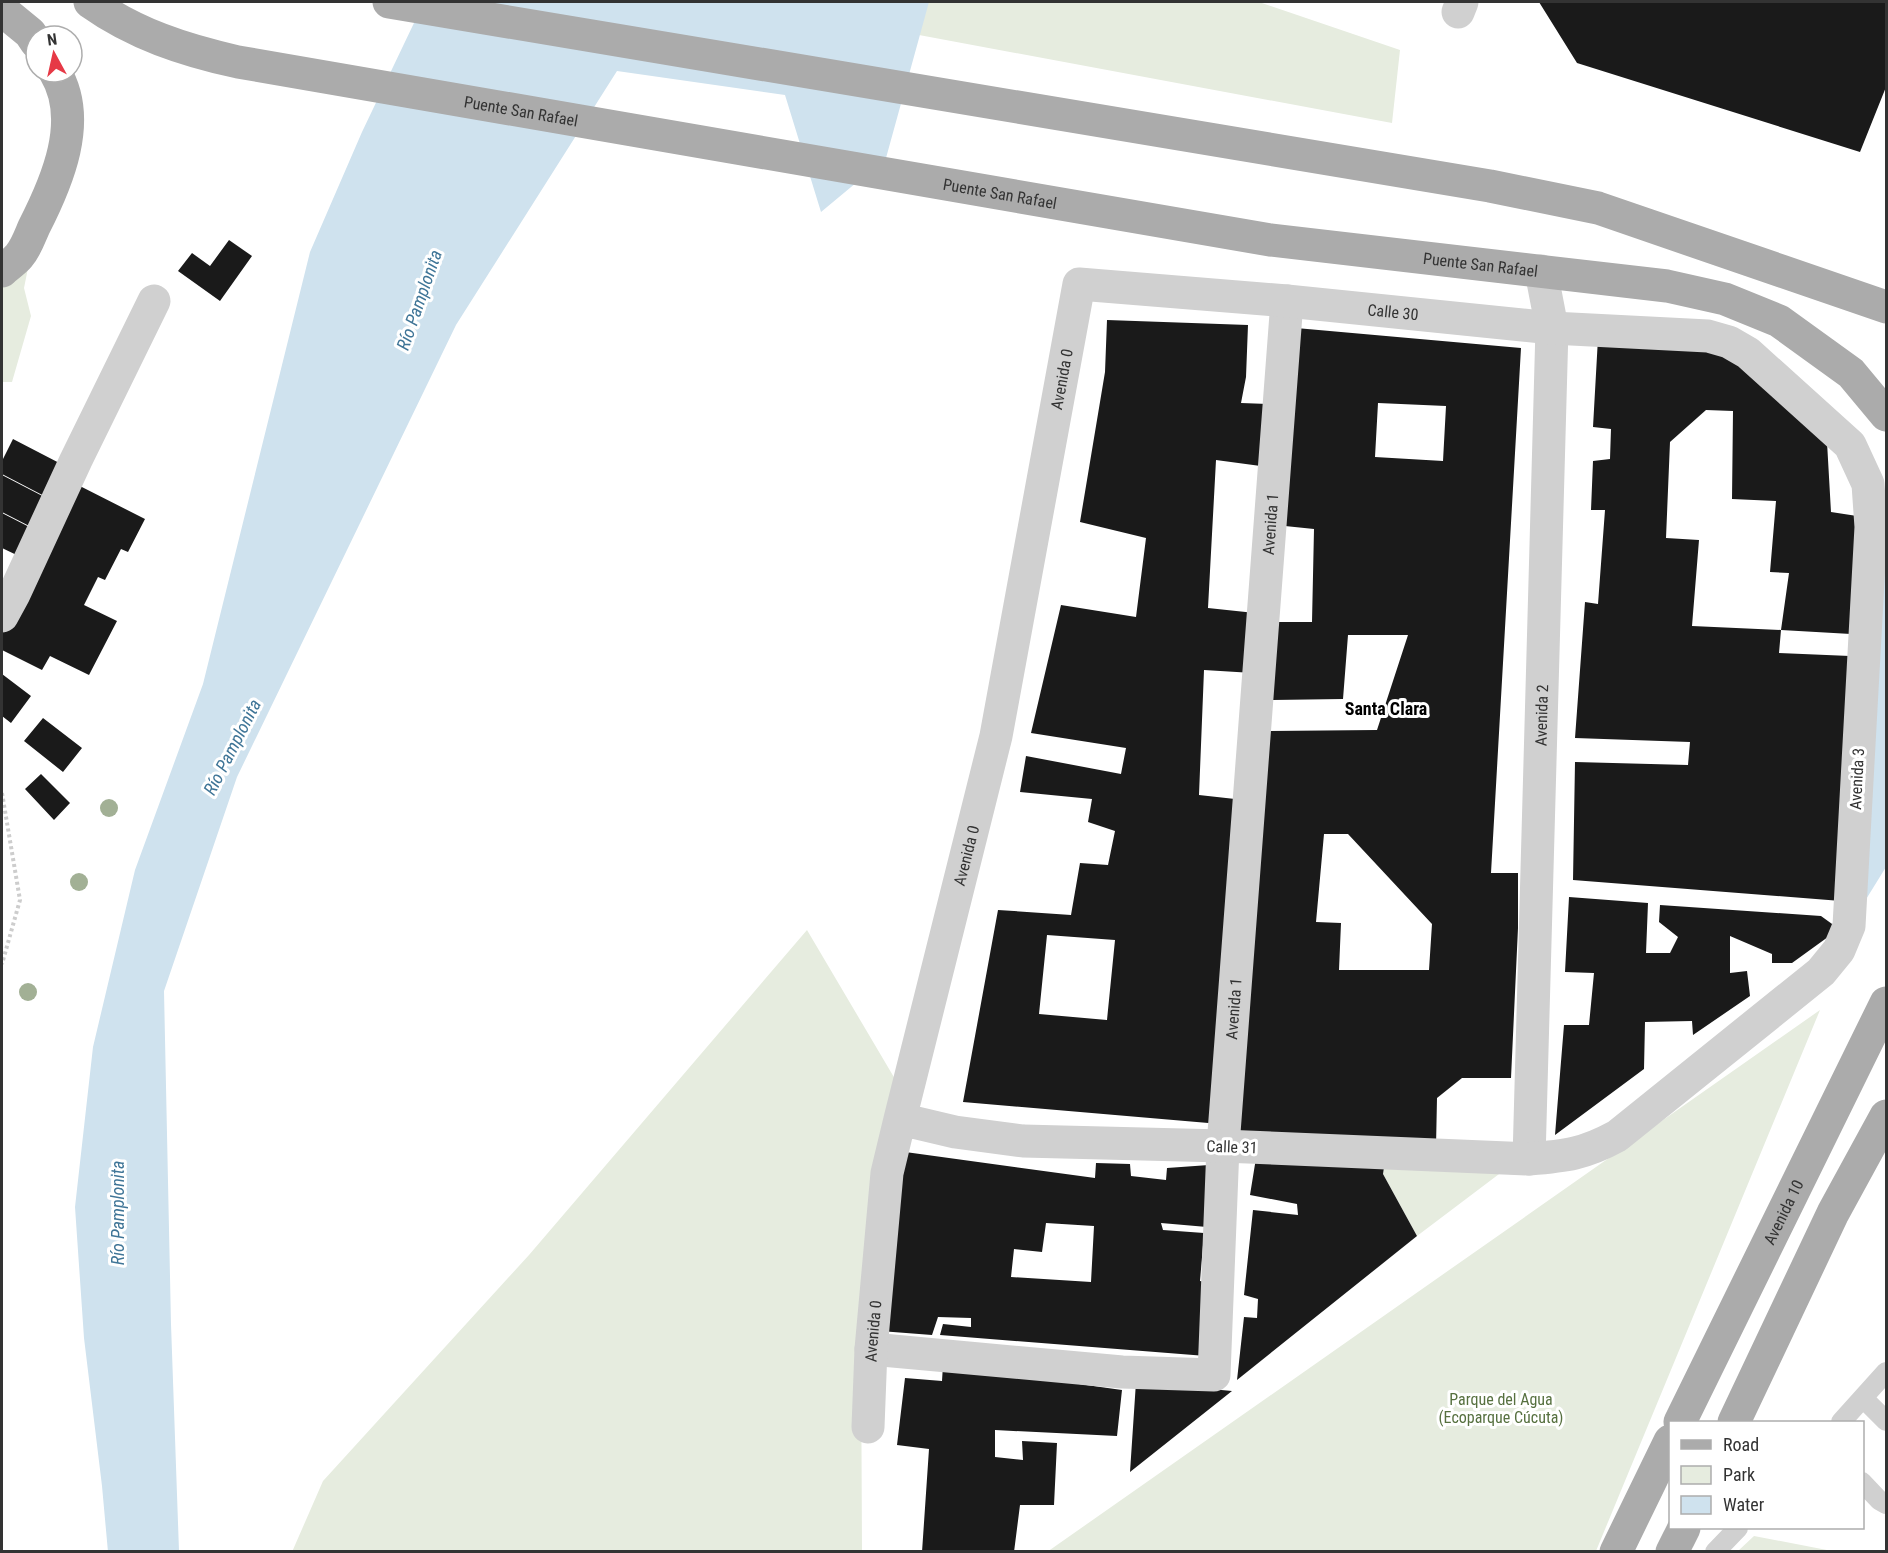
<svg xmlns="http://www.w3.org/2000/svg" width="1888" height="1553" viewBox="0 0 1888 1553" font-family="'Roboto Condensed',sans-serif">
  <rect width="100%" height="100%" fill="#fff"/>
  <path fill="#e6ecdf" d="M928 2H1259L1400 50 1392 123 919 35Z
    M2 258 29 263 24 288 31 316 12 382H2Z
    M807 930 895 1079 861 1339 862 1551 292 1552 323 1481 529 1255Z
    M1820 1010 1596 1551 1047 1552Z
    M1385 1161 1511 1165 1417 1236 1383 1174Z
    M1754 1536 1832 1551H1738Z"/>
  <path fill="#cfe2ee" d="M424 2H929L886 158 821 212 785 95 617 71 456 325 237 777 164 991 171 1324 179 1551 108 1552 102 1486 84 1338 75 1207 93 1047 135 870 203 684 310 252 362 132Z
    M1886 495V867L1860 909Z"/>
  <path fill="#1a1a1a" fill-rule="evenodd" d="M1539 2H1886V87L1860 152 1577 63Z
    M229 240 252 256 220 301 178 271 192 253 210 266Z
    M1107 320 1248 325 1246 377 1241 403 1268 404V467L1216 460 1208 608 1255 613 1253 673 1204 670 1199 795 1244 800 1220 1124 963 1102 998 910 1071 915 1080 863 1108 865 1115 831 1088 822 1092 799 1020 792 1026 756 1121 774 1126 748 1031 733 1061 605 1136 617 1146 538 1080 522 1105 372ZM1047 935 1115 940 1107 1020 1039 1014Z
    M1296 328 1521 348 1491 873H1518V928L1511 1078H1462L1437 1098 1436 1147 1233 1133 1268 731 1377 730 1408 635H1348L1343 699 1272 700 1276 622H1312L1314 529 1285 526ZM1378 403 1446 406 1443 461 1375 457ZM1324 834H1348L1432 924 1429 970H1339L1341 923 1316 922Z
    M1598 338 1717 343 1827 442 1831 512 1857 516 1851 634 1781 630 1789 573 1770 572 1776 501 1732 499 1733 411 1706 410 1670 442 1666 538 1699 540 1692 626 1781 630 1779 653 1850 656 1841 901 1573 880 1575 762 1688 765 1690 742 1575 738 1585 602 1598 604 1605 510H1591L1593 461 1610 459 1611 429 1593 427Z
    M13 439 67 467 50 499 2 474V461Z
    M2 475 54 502 39 531 2 512Z
    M72 482 145 519 128 552 121 549 105 580 98 577 84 605 117 621 89 675 50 656 42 670 2 650V629Z
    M2 513 39 532 25 559 2 548Z
    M2 674 31 696 11 723 2 716Z
    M43 718 82 748 63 772 24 741Z
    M41 774 70 803 54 820 25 789Z
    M1569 897 1648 903 1646 953H1670L1678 937 1659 922 1660 905 1821 916 1839 929 1792 963H1772V954L1730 936V973L1747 971 1750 996 1693 1035 1692 1021 1645 1022 1644 1069 1555 1135 1564 1025H1589L1594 973 1565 972Z
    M898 1151 1095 1178 1096 1163 1130 1164 1131 1176 1166 1180 1167 1168 1209 1165 1207 1227 1161 1223 1163 1230 1204 1233 1200 1281 1216 1284 1206 1356 940 1335 943 1324 971 1327V1318L938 1317 932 1335 880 1331ZM1046 1223 1094 1226 1091 1282 1011 1277 1014 1249 1042 1252Z
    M1256 1158 1385 1161 1383 1174 1417 1236 1237 1380 1244 1317 1257 1318 1258 1299 1244 1295 1253 1210 1298 1215 1297 1204 1250 1195Z
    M943 1365 1122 1390 1117 1436 995 1430V1457L1023 1460 1022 1441 1057 1443 1054 1505H1020L1014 1552H922L929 1449 897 1445 905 1378 942 1381Z
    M1136 1382 1232 1391 1130 1472Z"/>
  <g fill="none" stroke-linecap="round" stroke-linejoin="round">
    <path stroke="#cdcdcd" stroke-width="4" stroke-dasharray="3 3" stroke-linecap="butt" d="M2 793 20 900 2 964"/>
    <path stroke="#d0d0d0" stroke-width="20" d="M1864 1399 1886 1421
      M1841 1422 1886 1372
      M1862 1482 1879 1500 1886 1504
      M1715 1552 1738 1528"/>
    <g stroke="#d0d0d0" stroke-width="33">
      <path d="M1458 12 1462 2"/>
      <path d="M2 616 14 594 76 460 154 301"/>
      <path id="s1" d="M1529 1159 1552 328 1541 271"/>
      <path id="s2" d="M871 1349 1122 1372 1214 1375 1223 1146 1287 301"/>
      <path id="s3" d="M868 1427 871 1349 887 1173 900 1119 996 736 1079 284 1287 301 1552 328 1708 336 1729 342 1748 353 1850 445 1868 484 1871 527 1849 926 1839 950 1821 972 1617 1136C1584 1154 1566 1156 1529 1159L1223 1146 1023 1141 955 1132 900 1119"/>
    </g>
    <g stroke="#ababab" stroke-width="33">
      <path id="s4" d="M90 2C135 34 184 50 238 62L1270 240 1667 286 1725 299 1779 321 1851 373 1886 415"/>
      <path d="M389 2 1490 186 1598 208 1886 307"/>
      <path d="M2 10 30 33 36 42"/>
      <path d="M2 271C7 266 14 262 19 256 26 248 30 236 34 227 57 182 84 120 55 72"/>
      <path id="s5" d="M1680 1422 1886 1003"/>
      <path d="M1734 1422 1833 1213 1886 1116"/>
      <path d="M1616 1552 1670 1441"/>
      <path d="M1672 1552 1684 1528"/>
    </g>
  </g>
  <g fill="#a2b095">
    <circle cx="109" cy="808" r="9"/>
    <circle cx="79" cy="882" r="9"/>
    <circle cx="28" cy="992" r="9"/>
  </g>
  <g text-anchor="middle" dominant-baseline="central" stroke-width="6" stroke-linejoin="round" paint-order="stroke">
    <g font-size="16" fill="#333" stroke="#fff">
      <text stroke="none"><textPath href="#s4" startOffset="448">Puente San Rafael</textPath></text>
      <text stroke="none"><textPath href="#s4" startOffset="934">Puente San Rafael</textPath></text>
      <text stroke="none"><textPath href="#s4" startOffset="1420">Puente San Rafael</textPath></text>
      <text stroke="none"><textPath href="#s3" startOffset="1480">Calle 30</textPath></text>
      <text stroke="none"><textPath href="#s3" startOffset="1068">Avenida 0</textPath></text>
      <text stroke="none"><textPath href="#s2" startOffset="1197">Avenida 1</textPath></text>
      <text stroke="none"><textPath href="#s1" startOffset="444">Avenida 2</textPath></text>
      <text transform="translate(1857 779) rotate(-87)">Avenida 3</text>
      <text stroke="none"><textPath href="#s3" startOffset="582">Avenida 0</textPath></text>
      <text stroke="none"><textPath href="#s2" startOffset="711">Avenida 1</textPath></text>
      <text transform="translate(1232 1147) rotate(2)">Calle 31</text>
      <text stroke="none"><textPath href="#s5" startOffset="234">Avenida 10</textPath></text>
      <text stroke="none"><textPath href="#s3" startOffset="96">Avenida 0</textPath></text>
    </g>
    <g font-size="16" fill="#56703f" stroke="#fff">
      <text x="1501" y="1399">Parque del Agua<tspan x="1501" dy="18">(Ecoparque Cúcuta)</tspan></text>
    </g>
    <g font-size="18" font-style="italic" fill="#3f7597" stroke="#fff">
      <text transform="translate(419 300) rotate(-71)">Río Pamplonita</text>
      <text transform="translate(232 747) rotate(-63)">Río Pamplonita</text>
      <text transform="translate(117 1213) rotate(-90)">Río Pamplonita</text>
    </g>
    <g font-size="18" font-weight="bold" fill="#000" stroke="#fff">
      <text x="1386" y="708">Santa Clara</text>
    </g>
  </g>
  <rect width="1888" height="1553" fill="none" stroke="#333333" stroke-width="6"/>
  <rect x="1669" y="1421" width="195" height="108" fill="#ffffff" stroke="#adadad" stroke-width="1.5"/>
  <rect x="1681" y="1440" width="30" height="9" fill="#ababab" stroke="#adadad" stroke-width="1.5"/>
  <text x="1723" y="1451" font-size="18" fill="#333333">Road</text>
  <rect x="1681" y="1466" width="30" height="18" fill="#e6ecdf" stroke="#adadad" stroke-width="1.5"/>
  <text x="1723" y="1481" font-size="18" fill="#333333">Park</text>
  <rect x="1681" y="1496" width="30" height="18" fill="#cfe2ee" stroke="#adadad" stroke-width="1.5"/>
  <text x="1723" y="1511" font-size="18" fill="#333333">Water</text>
  <g transform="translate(54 54) rotate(352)"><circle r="28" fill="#ffffff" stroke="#adadad" stroke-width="1.5"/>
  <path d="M0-4.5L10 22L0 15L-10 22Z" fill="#e63946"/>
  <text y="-9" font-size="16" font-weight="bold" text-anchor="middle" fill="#333333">N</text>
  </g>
</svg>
